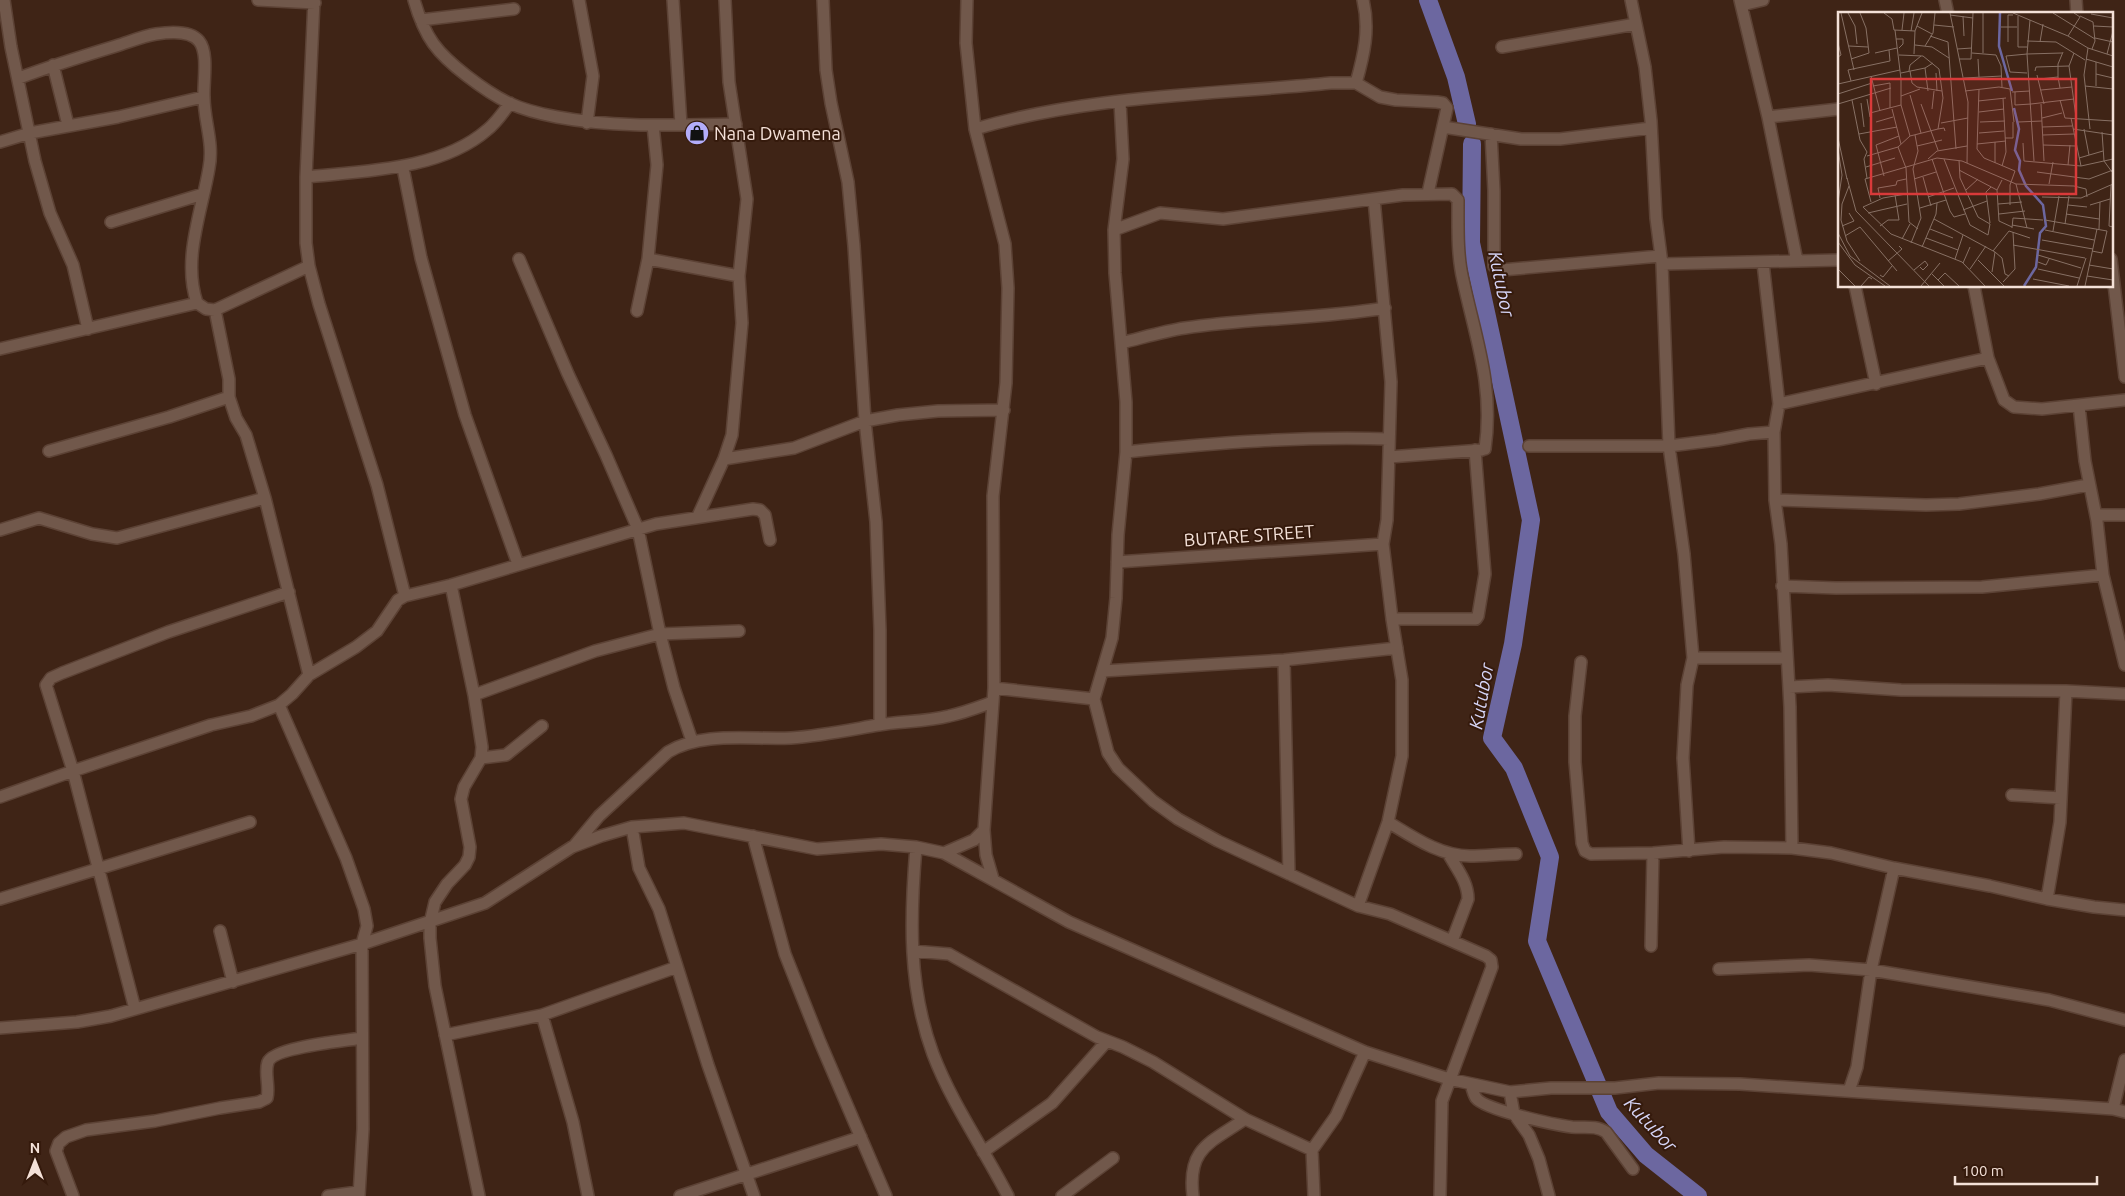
<svg xmlns="http://www.w3.org/2000/svg" width="2125" height="1196" viewBox="0 0 2125 1196" font-family="Ubuntu,sans-serif">
  <rect width="100%" height="100%" fill="#3f2416"/>
  <g fill="none" stroke-linecap="round" stroke-linejoin="round">
    <path stroke="#6c67a0" stroke-width="18" d="M1428 0 1456 77 1467 124
      M1472 144 1471 243 1531 520 1513 644 1492 738 1514 768 1550 857 1537 941 1609 1112 1646 1155 1698 1196"/>
    <g stroke="#5c4235" stroke-width="14">
      <path id="street" d="M4 0 11 47 35 161 50 213 73 265 88 329
        M258 0 315 3
        M314 0 306 177V243L309 266 319 304 377 485 405 596
        M414 0C425 38 437 53 467 76 480 86 494 96 509 103 524 110 541 114 557 117 616 128 676 125 736 124
        M579 0 593 76 587 123
        M673 0 681 125
        M823 0 826 70 831 103 848 182 854 246 865 421 876 522 880 630V725
        M967 0 966 43 975 129 1005 244 1008 288 1006 383 993 496 994 688 984 830 986 855 993 879
        M1631 0 1645 67 1651 121 1656 218 1662 264 1669 446 1684 554 1693 658 1687 685 1683 758 1689 851
        M1740 0 1768 117 1797 261
        M1945 0 1948 14
        M2076 0 2077 14
        M1742 5 1763 0
        M421 20 514 9
        M1502 47 1636 24
        M53 65 68 125
        M19 78C51 66 83 56 116 46 129 42 143 36 156 34 169 32 190 30 199 41 209 53 203 83 204 97 204 121 214 143 209 168 202 211 182 259 197 303L206 309 215 310 309 266
        M1356 83C1364 55 1370 29 1363 0
        M1120 102 1123 159 1114 230 1115 273 1126 402V452L1118 535 1116 598 1112 638 1094 699 1108 753 1118 768 1153 801 1178 819 1218 841 1358 906 1390 914 1486 956 1491 960 1492 967 1442 1101 1440 1196
        M1768 117 1839 109
        M1443 127 1521 139H1560L1651 128
        M975 129C1089 95 1213 95 1331 83H1356L1380 97 1396 100 1437 102 1443 103 1447 108 1428 193
        M1491 134 1494 191V266L1502 270 1660 256
        M0 142 30 133 118 117 203 97
        M403 168 421 258 465 415 518 564
        M306 177C364 171 441 170 487 130 496 123 503 113 510 103
        M111 222 203 194
        M1114 230 1160 213 1223 219 1403 195 1452 194 1458 200C1458 226 1457 255 1463 280 1476 340 1494 386 1485 449
        M519 259 568 374 606 455 638 529 660 634 674 688 692 741
        M648 259 739 276
        M2111 259 2125 377
        M1763 263 1779 404 1774 432 1775 500 1781 544 1790 707 1792 848
        M1662 264 1839 260
        M1855 286 1876 384
        M1974 286 1988 358 2004 400 2014 407 2042 409 2125 400
        M215 310 229 379V397L236 418 246 435 265 498 309 675
        M637 311 648 259 657 165 653 125
        M1121 343C1142 338 1164 331 1185 328 1251 318 1319 319 1385 308
        M0 349 197 303
        M1779 404 1988 358
        M2079 405 2085 461 2097 521 2103 575 2125 665
        M1529 446H1669L1717 440 1749 434 1774 432
        M49 451 169 417 229 397
        M1126 452C1214 443 1301 436 1389 439
        M1389 457 1482 450
        M724 459 794 448 865 421 898 415 938 411 1004 410
        M1775 500 1926 505 1959 504 2039 494 2088 485
        M2096 515H2125
        M698 516 724 459 732 435 742 323 739 276 747 199 729 82 725 0
        M0 530 39 518 92 534 117 538 265 498
        M1117 562 1383 544
        M451 585 474 695 482 747 481 758 464 787 461 799 470 847 469 857 465 865 447 884 435 902 430 923V938L435 986 479 1196
        M1782 586 1836 588 1982 587 2103 575
        M1392 619H1476L1478 616 1485 574 1475 450
        M1693 658H1787
        M1284 660 1289 874
        M1581 662 1575 716V762L1582 843 1585 851 1591 854 1653 853 1724 847 1792 848 1831 853 1894 868 1990 886 2047 899 2094 907 2125 910
        M1103 671 1284 660 1397 648
        M1789 687 1828 685 1901 690 2066 691 2125 694
        M994 688 1094 699
        M474 695 595 651 660 634 739 631
        M279 705 346 858 364 909 367 926 362 944 363 1129 359 1196
        M481 758 506 755 542 726
        M2012 795 2061 798
        M0 797 73 771 211 725 251 716 279 705 292 694 309 675 356 647 377 631 398 600 405 596 451 585 656 524 753 509 760 510 765 515 770 540
        M1388 822C1413 837 1440 856 1470 856 1485 856 1501 854 1516 854
        M632 827 639 868 659 909 708 1065 754 1196
        M753 836 785 954 820 1042 886 1196
        M574 846 599 816 668 752C702 731 752 740 791 738 820 736 849 730 878 725 901 721 926 722 949 716 964 713 979 707 993 702
        M916 847C910 918 908 986 933 1054 952 1104 984 1149 1008 1196
        M944 853 974 840 984 830
        M1448 853C1456 868 1468 881 1468 899L1452 941
        M0 899 250 822
        M2047 899 2060 822 2066 691
        M1358 906 1388 822 1402 756V680L1392 619 1383 544 1387 520 1391 382 1374 199
        M220 931 233 982
        M1651 946 1653 853
        M913 951 949 954 1097 1037 1123 1047 1153 1062 1245 1119 1312 1150
        M1719 969 1809 965 1871 970 2049 1000 2125 1020
        M135 1009 73 771 46 685 51 678 62 673 168 632 289 592
        M542 1015 573 1122 588 1196
        M0 1028 77 1022 111 1016 362 944 485 903 572 847 601 836 632 827 684 823 817 849 881 844 916 847 944 853 1069 922 1365 1052 1449 1079 1510 1092 1551 1088H1615L1659 1083 1740 1084 2113 1109 2125 1112
        M445 1035 542 1015 677 967
        M1471 1084C1472 1088 1474 1095 1476 1098 1485 1110 1556 1125 1572 1127 1584 1128 1596 1125 1606 1132L1633 1169
        M1849 1091 1857 1067 1871 970 1894 868
        M1510 1092 1514 1114 1529 1135 1539 1159 1549 1196
        M2113 1109 2125 1060
        M983 1152 1052 1103 1107 1041
        M73 1196 56 1151 59 1143 66 1137 86 1130 155 1121 220 1108 259 1102 267 1098C270 1086 264 1073 268 1062 274 1047 345 1041 362 1038
        M328 1196 358 1192
        M680 1196 861 1137
        M1062 1196 1113 1158
        M1193 1196C1187 1148 1210 1143 1245 1119
        M1314 1196 1312 1150 1336 1116 1365 1052"/>
    </g>
    <use href="#street" stroke="#71584b" stroke-width="11"/>
  </g>
  <defs>
    <g id="shop-disc" transform="scale(1.25)"><circle r="9.5" fill="#b3adf9" stroke="#351a0c"/><path d="M-5-2.5h2.3a2.7 3.5 0 0 1 5.4 0H5L5.5 6h-11ZM-1.5-2.5h3a1.5 2.3 0 0 0-3 0Z" fill="#111"/></g>
  </defs>
  <g fill-rule="evenodd">
    <use href="#shop-disc" x="697" y="133"/>
  </g>
  <g text-anchor="middle" dominant-baseline="central" stroke-width="4" stroke-linejoin="round" paint-order="stroke">
    <g font-size="18" fill="#f4e1d8" stroke="#351a0c" text-anchor="start">
      <text x="714" y="133">Nana Dwamena</text>
    </g>
    <g font-size="18" fill="#f4e1d8" stroke="#351a0c">
      <text transform="translate(1249 535) rotate(-4)">BUTARE STREET</text>
    </g>
    <g font-size="19" font-style="italic" fill="#d6d5f7" stroke="#351a0c">
      <text transform="translate(1502 284) rotate(78)">Kutubor</text>
      <text transform="translate(1481 696) rotate(-80)">Kutubor</text>
      <text transform="translate(1651 1124) rotate(47)">Kutubor</text>
    </g>
  </g>
  <g transform="translate(1838 12)">
    <rect width="275" height="275" fill="#3f2416"/>
    <path fill="none" stroke="#6c67a0" stroke-width="2.5" d="M162 1 161 34 174 79M176 96 181 117 177 138 182 149 181 158 188 174 205 193 208 214 202 221 198 255 186 274"/>
    <path fill="none" stroke="#877064" stroke-width="1" d="M3 1 16 58M10 1 17 14 19 32M46 1 54 7 56 18 77 19M112 1 130 90 129 151M175 1 230 24M215 1 257 27M236 1 242 5 230 24 250 36 275 44M253 2 275 6M112 3 135 6M125 4 126 24M180 4V35H189M242 4 255 10 257 29 254 37M192 8 189 42 224 41M96 13 116 15M79 14 94 22M256 14 275 15M163 15H179M57 18 63 67V93L72 124M64 18 66 1M73 19 76 1M92 24 110 30 118 137M257 26 275 30M58 27H65V32L61 36M189 29 218 30 247 48M170 30V3H175M202 30 205 12M0 31 3 43 0 45M77 33 94 35 111 46M11 34 30 35M87 34 95 21 97 1M250 36 246 63 252 117M119 37 134 36M37 41 59 36M134 41 158 43 163 54 164 75M145 41V1M236 41 231 54 238 105M76 42 77 19 84 1M269 42 275 19M61 43 85 44 101 57 105 86 100 117M13 47 31 41 28 16 22 1M121 47H133L135 1M140 47 141 65M248 47 275 55M258 50V74M87 56 90 79M71 59 72 53 83 44M72 59 74 71 79 75 104 79M197 59 198 55 231 54M63 61 87 56 95 51M98 61 99 79M189 61 172 60 168 44 189 42 196 149M258 62 275 66M199 63 206 92M33 64 42 99M220 65V52L225 40M126 66 164 64M201 67 220 65 222 76M13 69 10 58 52 49 51 38M0 72 62 58M35 74 52 71V96M247 74 275 77M141 77 139 137 146 146 177 159 172 173V193M203 78 234 75M127 79 161 75 172 77 176 110M174 80 192 79M177 80V93L193 92M0 82 34 71M72 83 83 121M63 84 82 77M29 87 32 105M14 88 22 128 29 140 26 147 29 166M222 88 227 106 275 109M140 89 168 86M23 91 26 115M0 92 53 76M83 92 100 138M193 92 236 87M203 92 206 149M54 97 63 132M94 97 96 79M141 100 166 97M32 101 63 93M204 106 224 101M233 106 243 154M38 110 55 105M142 110 167 109M180 110 204 109M103 111 130 106M204 115 234 114M235 117 275 123M246 117 251 143M264 120 266 149 274 160M141 121 166 119M21 122 59 115M205 123 236 122M0 126 9 167M167 126H175V110M157 130V151M185 131 186 149 243 154 275 147M139 132 168 129M205 133 238 134M79 134 104 128M60 135 68 156 71 210 80 217M0 137 4 163 0 190M29 144 60 135 72 124 100 117 106 116 107 119M241 146 265 139M90 147 99 139 129 134M94 147 112 199 116 205 127 202M106 147 132 213 150 223 152 212 140 205 122 166 121 148M230 153 232 133M164 154 168 140 165 86M28 155 57 146M121 158 159 178M199 160 251 167 275 158M46 164 38 133 61 124M85 165 93 194M9 166 18 199 91 274M76 167 98 160M164 168 159 178 161 209 174 215M178 172 189 216M211 172 215 150M273 173 271 214 275 215M11 174 4 192 3 208 9 229 22 249M128 178 140 167M90 185 116 176M204 185 243 186 275 172M42 186 40 176 58 173 59 169 68 167M33 190 27 167 99 146 124 149 178 172 236 174 248 177 249 185M160 192 184 190M230 193 249 195M252 193 272 187M25 195 53 222 124 250 147 274M25 195 45 186 68 182M82 196 108 188M125 198 149 189M30 201 69 192M161 202 187 199M228 202 261 207M96 207 157 240 154 260M207 208 269 219M152 211 148 180 153 175M227 212 231 184M174 213 196 217M4 214 16 209 11 201M42 214 50 208H61L57 183M174 216 175 206 205 208M92 217 115 226M261 217 262 190M207 218 256 228M215 219 221 184M0 221 12 244 52 274M7 224 22 215 59 259M88 226 120 238M64 227 72 212M204 228 255 237M0 230 17 253 47 274M73 231 83 206 75 157 80 139 77 123M175 233 247 246M84 235 98 202 99 191M155 239 171 219 192 226M254 239 264 241 269 219M157 240 164 246 167 262 171 264M200 243 243 256M117 247 125 223M140 248 166 274M50 249 64 237 61 234M200 250 208 253 211 247M125 251 132 235M251 253 275 257M0 257 17 274M132 257 148 234M200 257 241 266M76 258 87 249 90 253 85 258 82 255M94 262 106 274M42 263 45 265 54 254M249 264 275 268M195 267 231 274M100 268 107 261 121 274M165 270 177 257 175 220M23 274 31 265 34 267M83 274 102 251M239 274 248 246M247 274 259 217"/>
    <path fill="#d93a3a" fill-opacity="0.15" stroke="#d93a3a" stroke-width="2.5" d="M33 67H238V182H33Z"/>
    <rect width="275" height="275" fill="none" stroke="#f4e1d8" stroke-width="2.5"/>
  </g>
  <g transform="translate(35 1161)" stroke="#351a0c" stroke-width="4" paint-order="stroke">
  <path d="M0-4L9 19L0 12L-9 19Z" fill="#f4e1d8"/>
  <text y="-8" font-size="14" font-weight="bold" text-anchor="middle" fill="#f4e1d8">N</text>
  </g>
  <path d="M1955 1176v8h142v-8" fill="none" stroke="#f4e1d8" stroke-width="2.5"/>
  <text x="1962" y="1176" font-size="15" fill="#f4e1d8" stroke="#351a0c" stroke-width="4" paint-order="stroke">100 m</text>
</svg>
